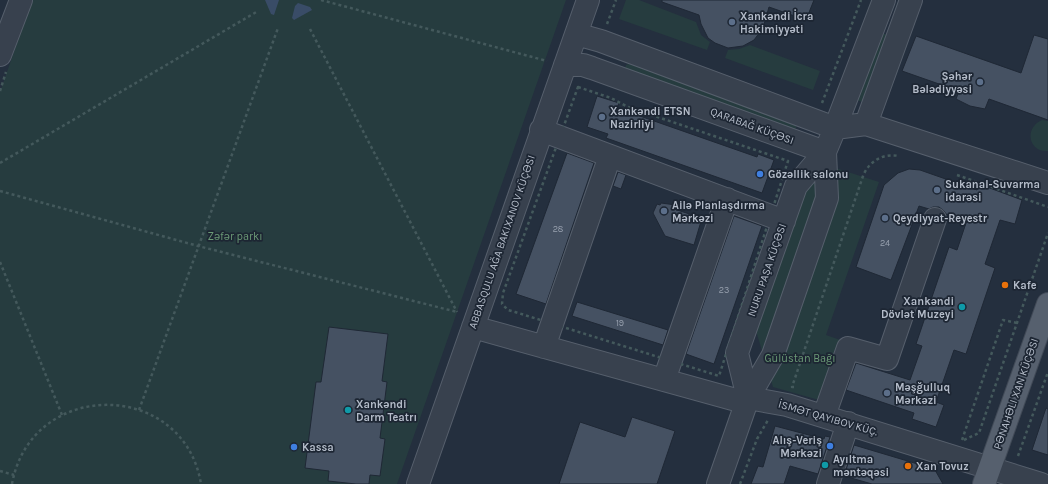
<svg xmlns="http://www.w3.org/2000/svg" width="1048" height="484" viewBox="0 0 1048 484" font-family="Karla,sans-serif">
  <rect width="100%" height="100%" fill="#242f3e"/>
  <path fill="#263c3f" d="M32 0H566L397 484H0V92Z
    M626 0H639L696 22 701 35 710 42 707 50 619 19Z
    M879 32 891 36 865 103 854 99Z
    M750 45 820 71 813 90 725 58 728 50 739 49Z
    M629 64 794 123 796 125V128L794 130 625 69 626 65Z
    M1042 120 1048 121V151C1028 152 1024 128 1042 120Z
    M820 163 879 182 826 335 846 342 826 402 773 387 756 331 804 189Z"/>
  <path fill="#394c67" d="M265 0H279L274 15 271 14Z
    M298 3 310 7 312 10 294 20 292 18 295 6Z"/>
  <path fill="#455162" stroke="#1f2835" d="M662 0H814L806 20 769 7 763 28 754 40 743 46 728 48 715 43 708 38 701 24 699 15 662 2Z
    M1034 35 1048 39V120L989 99 985 109 970 106 956 99 959 91 902 71 916 36 1021 73Z
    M597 96 619 103 617 108 757 157 758 154 774 160 762 193 606 138 608 134 587 127Z
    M567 153 594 163 546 304 516 294Z
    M909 169 920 170 977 190 979 184 1022 200 1015 224 1000 220 985 264 995 268 966 354 954 350 936 402 944 405 936 427 912 419 914 413 846 390 856 363 910 380 922 346 916 344 949 247 957 250 967 220 946 214 944 211 939 207H933L929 209 919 206 891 280 856 267 884 185 898 173Z
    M618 172 626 175 621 189 613 186Z
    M661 203 676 205 674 209 702 218 694 245 665 236 653 213 657 204 660 205Z
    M734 216 762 226 714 364 686 354Z
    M577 302 668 330 663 345 572 316Z
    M329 327 388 334 382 381 387 382 380 438 385 439 380 476 370 475 369 484H356L328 481 329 471 305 468 316 382H321Z
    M1046 408 1048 409V455L1032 450Z
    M632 417 675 431 657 484H559L580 422 625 437Z
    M775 426 824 439 825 436 830 437 818 474 790 466 784 484H751L758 466 763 467Z
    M854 445 921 465 923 461 931 463 943 484H872L844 476Z"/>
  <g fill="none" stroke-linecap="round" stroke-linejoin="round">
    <g stroke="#565f6c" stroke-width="24">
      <path id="minor" d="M576 34 601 41 835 128 884 0
        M0 55 21 0
        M565 65H583L592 68 825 152 827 198 773 355 748 398
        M866 124 911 0
        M541 130 784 221
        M473 327 736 400 748 398 787 405 1041 484
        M544 347 610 156
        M664 380 727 199
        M824 416 848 348 887 359 935 219
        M418 484 588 0
        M718 484 748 398 737 353 796 186 825 152 835 128 866 124 1048 183
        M828 484 848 423"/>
    </g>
    <g stroke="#414a57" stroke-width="24">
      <path id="major" d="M984 484 1048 304"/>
    </g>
    <path stroke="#44595c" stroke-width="2.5" stroke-dasharray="3 3" stroke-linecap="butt" d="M321 0 547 61
      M607 24 616 0
      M310 29 457 312
      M578 87 611 98 628 107 788 161 719 376 515 312 508 310 502 304 503 293Z
      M0 91 6 72
      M822 103 861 0
      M0 163 258 11
      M957 175 1048 207
      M0 191 198 246 457 312
      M0 262 62 415
      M794 387H792L863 176C869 161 883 153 899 156
      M139 410 278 28
      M962 440 1003 320 1017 323
      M964 440 979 433 1048 233
      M1018 456 1048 372
      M0 471 14 475
      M12 484C31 378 184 379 201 484
      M740 484 757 439 768 420"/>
    <use href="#minor" stroke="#38414e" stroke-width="22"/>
    <use href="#major" stroke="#56606e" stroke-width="22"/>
  </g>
  <g fill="#5c6f8a" stroke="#1d2633" stroke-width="1.5">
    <circle cx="732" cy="22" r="4"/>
    <circle cx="980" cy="82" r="4"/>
    <circle cx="602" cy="117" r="4"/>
    <circle cx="937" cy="190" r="4"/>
    <circle cx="664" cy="211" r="4"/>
    <circle cx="885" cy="218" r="4"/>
    <circle cx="887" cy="393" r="4"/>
  </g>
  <g fill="#3f7fe0" stroke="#1d2633" stroke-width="1.5">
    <circle cx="760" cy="174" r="4"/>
    <circle cx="830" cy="446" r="4"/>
    <circle cx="294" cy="447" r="4"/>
  </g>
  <g fill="#e8710a" stroke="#1d2633" stroke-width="1.5">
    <circle cx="1005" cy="285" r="4"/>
    <circle cx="908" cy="466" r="4"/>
  </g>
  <g fill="#0f9aa8" stroke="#1d2633" stroke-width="1.5">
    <circle cx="962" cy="307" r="4"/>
    <circle cx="348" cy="410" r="4"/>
    <circle cx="825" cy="465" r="4"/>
  </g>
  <g text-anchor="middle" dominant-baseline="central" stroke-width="3.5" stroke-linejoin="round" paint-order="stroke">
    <g font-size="9" fill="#98a1af">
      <text x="558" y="229">28</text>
      <text x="885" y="243">24</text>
      <text x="724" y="290">23</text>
      <text x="620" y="323">19</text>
    </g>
    <g font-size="11" font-weight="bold" fill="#b4bcc9" stroke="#1d2633" text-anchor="start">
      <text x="740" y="16">Xankəndi İcra<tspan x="740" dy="13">Hakimiyyəti</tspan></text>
      <text x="972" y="76" text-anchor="end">Şəhər<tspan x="972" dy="13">Bələdiyyəsi</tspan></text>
      <text x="610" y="111">Xankəndi ETSN<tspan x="610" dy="13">Nazirliyi</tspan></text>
      <text x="768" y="174">Gözəllik salonu</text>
      <text x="945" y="184">Sukanal-Suvarma<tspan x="945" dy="13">idarəsi</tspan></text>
      <text x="672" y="205">Ailə Planlaşdırma<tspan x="672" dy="13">Mərkəzi</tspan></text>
      <text x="893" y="218">Qeydiyyat-Reyestr</text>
      <text x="1013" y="285">Kafe</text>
      <text x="954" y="301" text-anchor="end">Xankəndi<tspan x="954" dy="13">Dövlət Muzeyi</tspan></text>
      <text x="895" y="387">Məşğulluq<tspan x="895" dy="13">Mərkəzi</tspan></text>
      <text x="356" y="404">Xankəndi<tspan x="356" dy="13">Darm Teatrı</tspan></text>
      <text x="822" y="440" text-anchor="end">Alış-Veriş<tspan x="822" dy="13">Mərkəzi</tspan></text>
      <text x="302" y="447">Kassa</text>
      <text x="833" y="459">Ayıltma<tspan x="833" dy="13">məntəqəsi</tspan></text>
      <text x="916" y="466">Xan Tovuz</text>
    </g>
    <g font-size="11" fill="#b4bcc9" stroke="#1d2633">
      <text transform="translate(752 126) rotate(20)">QARABAĞ KÜÇƏSI</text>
      <text transform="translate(502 242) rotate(-71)">ABBASQULU AĞA BAKIXANOV KÜÇƏSI</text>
      <text transform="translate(767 270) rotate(-71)">NURU PAŞA KÜÇƏSI</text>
      <text transform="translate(1016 394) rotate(-71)">PƏNAHƏLI XAN KÜÇƏSI</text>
      <text transform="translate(828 418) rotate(16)">İSMƏT QAYIBOV KÜÇ.</text>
    </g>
    <g font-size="11" fill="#6b9a76" stroke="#1d2633">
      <text x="235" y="236">Zəfər parkı</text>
      <text x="800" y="358">Gülüstan Bağı</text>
    </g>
  </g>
</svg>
